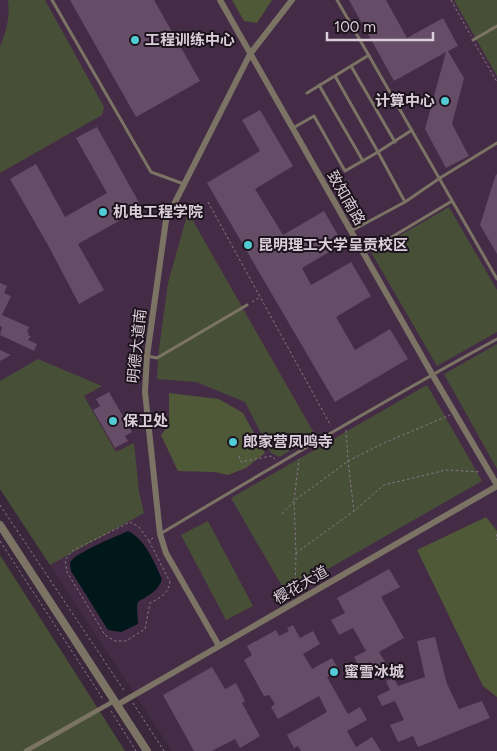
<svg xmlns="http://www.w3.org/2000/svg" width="497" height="751" viewBox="0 0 497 751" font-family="Figtree,'Noto Sans SC',sans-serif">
  <rect width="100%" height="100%" fill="#3a273b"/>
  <path fill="#452c46" d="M0 0H497V751H172L0 489Z"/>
  <path fill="#484f37" d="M8 0H45L104 107 102 115 0 173V46C7 30 10 17 8 0Z
    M454 0H497V76Z
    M449 207 497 290V332L437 366 371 252Z
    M188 212 315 435 280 457 271 453 245 402 196 382 157 379 159 349 168 283Z
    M497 344V469L444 374Z
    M38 359 102 386 84 396 116 452 134 443 139 492 144 513 50 565 0 489V381Z
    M427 385 482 481 286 593 231 498Z
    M208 521 253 606 226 620 181 535Z
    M0 555 125 751H0Z"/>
  <path fill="#505937" d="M232 0H272L257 23 244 21Z
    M169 393 219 399 243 413 265 453 246 468 228 475 215 472 178 471 161 435 169 425Z
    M486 517 497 531V697L483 686 417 550Z"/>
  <path fill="#00181a" d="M128 531C146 540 154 562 162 579 159 591 147 596 138 602 136 609 138 616 138 624L121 632 108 630 71 571C71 570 70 564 70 563 72 554 119 535 128 531Z"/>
  <path fill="#654c67" d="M70 0H154L200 81 136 117Z
    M349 0H386L407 38 443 18 458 46 448 51 464 78 452 124 469 156 446 168 425 129 446 52 394 81Z
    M260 110 293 166 255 189 283 235 324 211 343 244 302 268 311 285 351 262 371 296 336 317 355 350 390 329 408 359 335 402 207 183 260 151 242 120Z
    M97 127 142 208 78 244 104 290 79 304 49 247 10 179 36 164 65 217 107 193 76 138Z
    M496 174 497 175V254L480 225Z
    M0 283 7 286 4 293 11 296 2 315 29 327 27 332 29 333 28 335 31 336 28 340 37 344 34 351 0 335 2 327 0 326Z
    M0 350 11 355 0 361Z
    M109 392 132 432 125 436 128 441 115 448 93 410 100 406 96 399Z
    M389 569 400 587 381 597 404 638 379 652 387 665 375 672 370 662 360 668 354 657 366 651 353 628 339 635 331 620 345 613 337 598Z
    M293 625 300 638 313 631 320 644 303 654 312 669 332 658 339 670 327 677 336 693 348 714 360 707 367 720 347 731 356 747 372 737 381 751H301L298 746 294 748 287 735 327 712 319 696 278 719 271 707 275 704 269 695 264 696 244 660 252 655 247 646 276 630 279 636 289 631 287 628Z
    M435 637 447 684 459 709 482 701 490 718 418 747 413 736 398 742 390 725 404 720 395 701 382 706 377 696 390 690 386 681 394 678 398 686 425 677 417 641Z
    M212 667 225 689 236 683 245 701 242 703 260 736 240 748 235 739 212 751H194L163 695Z"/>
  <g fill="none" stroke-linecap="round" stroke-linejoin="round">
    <path stroke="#887889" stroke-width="1" stroke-dasharray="2.5 2.5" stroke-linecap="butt" d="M451 0 471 36
      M475 44 497 82
      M208 202 331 426
      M252 302 260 297
      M346 430 348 461 354 511
      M239 456 241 462 271 456 275 459
      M0 505 125 692
      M282 514 294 501 348 461 384 443 450 415
      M497 534 496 538 497 540
      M0 541 103 699
      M149 541 170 582C168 594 160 598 150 603L145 629 126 641H115L105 635 67 572 65 560 72 551 130 522 139 527 149 541 153 538
      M296 553 354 511 384 485 446 470 481 472
      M295 595 296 553 294 501 299 459
      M133 703 164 751
      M111 711 136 751"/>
    <path stroke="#7b7465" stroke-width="3" d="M52 0 151 172 184 184
      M337 0 497 279
      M473 40 497 26
      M351 66 395 142
      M335 76 378 152 412 130
      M319 85 363 161
      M307 93 369 55
      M293 128 314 116 345 171 378 152 405 202 351 231
      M405 202 440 178 497 143
      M365 253 452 201
      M147 356 157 358 247 305
      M160 534C272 467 383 401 497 339"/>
    <path stroke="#7b7465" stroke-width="4.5" d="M26 751 114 701"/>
    <path stroke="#7b7465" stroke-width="6" d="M220 0 432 374 497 485
      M219 646 166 553 160 534 145 392 147 356 166 220 250 54 292 0
      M117 705 497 486"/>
    <path stroke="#7b7465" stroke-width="8" d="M0 525 147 751"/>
  </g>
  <g fill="#51ccd5" stroke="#1c131d" stroke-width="2">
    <circle cx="135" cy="40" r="5"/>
    <circle cx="445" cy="101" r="5"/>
    <circle cx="103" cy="212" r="5"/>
    <circle cx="248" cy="245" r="5"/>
    <circle cx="113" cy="421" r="5"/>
    <circle cx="233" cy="442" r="5"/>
    <circle cx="334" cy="672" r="5"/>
  </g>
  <g text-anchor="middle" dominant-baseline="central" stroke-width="4" stroke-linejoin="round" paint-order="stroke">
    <g font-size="15" font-weight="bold" fill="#dbcedb" stroke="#1c131d" text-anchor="start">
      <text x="145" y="40">工程训练中心</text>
      <text x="435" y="101" text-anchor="end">计算中心</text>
      <text x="113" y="212">机电工程学院</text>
      <text x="258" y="245">昆明理工大学呈贡校区</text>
      <text x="123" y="421">保卫处</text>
      <text x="243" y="442">郎家营凤鸣寺</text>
      <text x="344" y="672">蜜雪冰城</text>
    </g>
    <g font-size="15" fill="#dbcedb" stroke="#1c131d">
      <text transform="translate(346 198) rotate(60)">致知南路</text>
      <text transform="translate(137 346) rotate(-84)">明德大道南</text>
      <text transform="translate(301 585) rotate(-30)">樱花大道</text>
    </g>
  </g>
  <path d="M327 32v8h106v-8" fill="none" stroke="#dbcedb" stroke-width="2.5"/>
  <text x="334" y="32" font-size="15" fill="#dbcedb" stroke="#1c131d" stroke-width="4" paint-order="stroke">100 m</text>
</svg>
